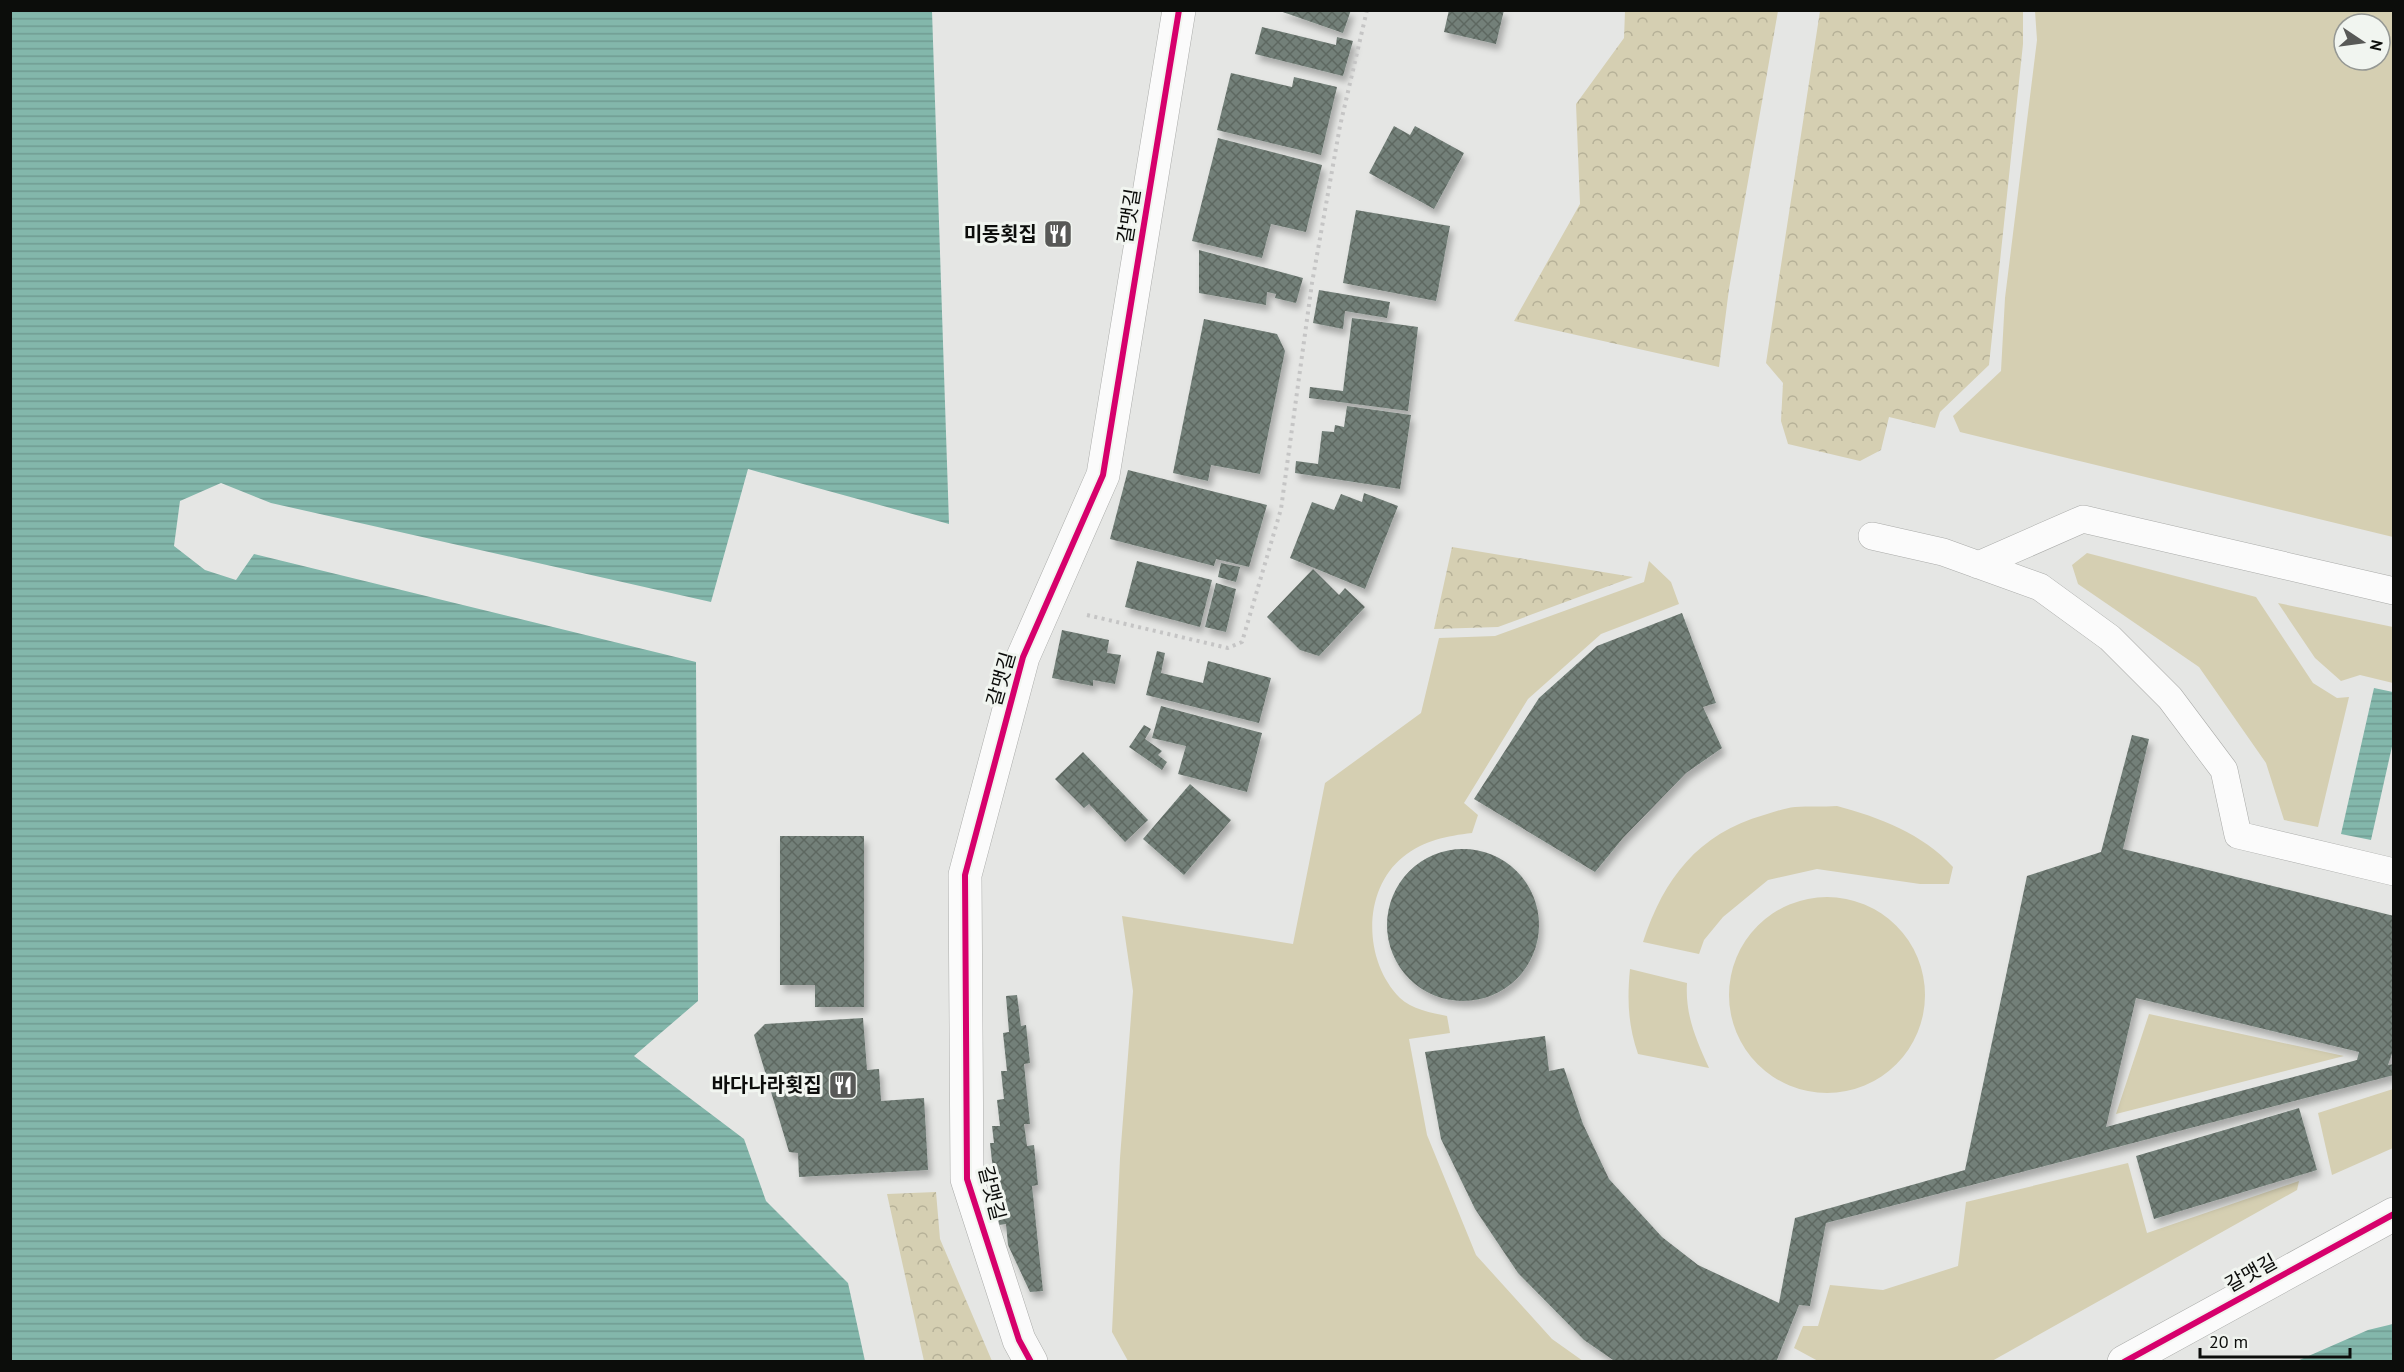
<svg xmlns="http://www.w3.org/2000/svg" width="2404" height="1372" viewBox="0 0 2404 1372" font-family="'PT Sans','Noto Sans KR',sans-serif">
  <defs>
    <pattern id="forest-crowns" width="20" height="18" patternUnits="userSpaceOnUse" patternTransform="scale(1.5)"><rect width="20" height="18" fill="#d5cfb2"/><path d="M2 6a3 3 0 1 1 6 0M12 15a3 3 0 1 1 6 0" fill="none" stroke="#b6b198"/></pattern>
    <pattern id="water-rules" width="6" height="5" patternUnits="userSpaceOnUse" patternTransform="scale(1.5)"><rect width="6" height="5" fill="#83b7ab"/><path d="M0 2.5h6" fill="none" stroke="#709c92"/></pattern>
    <pattern id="building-cross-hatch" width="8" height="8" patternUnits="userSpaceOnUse" patternTransform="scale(1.5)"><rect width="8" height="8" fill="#738079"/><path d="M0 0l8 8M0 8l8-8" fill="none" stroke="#5d6761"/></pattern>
    <filter id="shadow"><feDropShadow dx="3.5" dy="6" stdDeviation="3" flood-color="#0004"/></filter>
  </defs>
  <rect width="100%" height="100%" fill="#e5e6e4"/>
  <path fill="#d5cfb2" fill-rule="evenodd" d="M2035 11H2393V537L1960 432 1953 416 2001 371 2005 298 2037 40ZM2344 24H2380V60H2344Z
    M2087 553 2256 597 2313 683 2337 698 2349 697 2318 827 2284 820 2266 763 2199 667 2078 584 2072 565Z
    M1649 561 1671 582 1679 604 1601 634 1528 699 1464 803 1478 815 1472 833C1447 836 1424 840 1403 857 1362 890 1363 961 1400 998 1411 1009 1432 1013 1447 1016L1450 1033 1409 1039 1427 1135 1476 1255 1552 1339 1583 1361H1128L1112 1332 1120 1158 1133 991 1122 916 1293 944 1325 783 1421 713 1439 638 1495 636 1644 582Z
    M2278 603 2393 627V683L2360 675 2341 681 2315 658Z
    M1837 806C1879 817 1923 834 1953 867L1949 884H1920L1817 869 1768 880 1723 917 1704 940 1699 954 1643 942C1664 878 1698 834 1764 815 1774 812 1785 808 1795 807 1809 806 1823 807 1837 806Z
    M1729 995a98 98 0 1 1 196 0a98 98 0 1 1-196 0Z
    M1630 969 1687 983C1685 1015 1696 1039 1709 1068L1638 1054C1628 1025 1627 1000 1630 969Z
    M2149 1014 2344 1056 2116 1114Z
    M2393 1089V1148L2332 1175 2318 1113Z
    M2128 1163 2147 1233 2299 1181 2297 1190 1992 1361H1818L1794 1348 1803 1326H1818L1830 1285 1883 1290 1958 1266 1966 1202Z"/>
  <path fill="url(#forest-crowns)" d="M1625 11H1778L1729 289 1719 367 1514 321 1580 204 1576 104 1624 38Z
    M1820 11H2023V44L1989 365 1940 412 1935 428 1889 417 1881 450 1860 461 1788 444 1781 421 1783 383 1766 363Z
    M1452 547 1633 577 1498 627 1434 629Z
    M936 1192 940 1239 992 1361H924L887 1194Z"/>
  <path fill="url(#water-rules)" d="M10 11H932L949 524 748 469 711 602 271 503 221 483 180 501 174 546 205 570 236 580 254 554 696 662 698 1001 634 1056 744 1139 766 1201 848 1283 865 1361H11Z
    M2374 688 2393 692V742L2371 840 2341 834Z
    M2393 1324V1361H2297L2368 1330Z"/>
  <path fill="url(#building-cross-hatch)" fill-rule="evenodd" filter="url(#shadow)" d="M1277 10H1351L1343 33Z
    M1449 10H1504L1496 44 1444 32Z
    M1262 27 1336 45 1337 37 1353 41 1343 76 1255 54Z
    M1231 73 1292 87 1294 77 1337 87 1321 155 1217 130Z
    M1394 126 1410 135 1415 126 1464 153 1434 209 1369 173Z
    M1218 138 1322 165 1306 232 1271 224 1262 258 1192 241Z
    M1356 210 1450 226 1436 301 1343 283Z
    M1199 250 1303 278 1296 303 1275 298 1276 294 1267 292 1266 305 1199 293Z
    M1319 290 1390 302 1387 318 1345 311 1343 329 1313 323Z
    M1352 318 1418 327 1408 411 1309 398 1310 387 1343 391Z
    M1204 319 1277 334 1285 351 1260 474 1211 465 1208 481 1173 473Z
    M1347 406 1411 415 1400 489 1295 473 1296 461 1318 464 1322 431 1334 432 1335 425 1344 427Z
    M1128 470 1267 505 1249 567 1216 559 1214 566 1110 539Z
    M1364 493 1398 506 1365 589 1290 558 1312 502 1334 510 1341 494 1362 502Z
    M1137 561 1212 580 1200 627 1125 607Z
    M1221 563 1240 567 1236 582 1218 577Z
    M1313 569 1339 595 1345 588 1365 607 1319 656 1300 650 1267 617Z
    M1216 583 1236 589 1226 632 1205 627Z
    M1682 613 1716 703 1703 707 1722 748 1686 773 1623 838 1595 872 1474 799 1539 698 1597 646Z
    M1062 630 1109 640 1107 653 1121 655 1115 684 1093 680V686L1052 678Z
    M1157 651 1165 653 1161 673 1203 683 1208 661 1271 678 1259 723 1146 695Z
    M1161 706 1262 733 1247 792 1178 774 1186 746 1152 738Z
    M1144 725 1151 729 1145 739 1162 751 1158 755 1167 762 1162 770 1129 747Z
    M2132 735 2149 739 2123 849 2394 916V1048L2388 1065 2394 1064V1075L1826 1223 1810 1306 1799 1305 1776 1362H1616L1584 1340 1518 1273 1475 1209 1441 1139 1425 1052 1545 1036 1549 1071 1564 1068 1583 1124 1609 1179 1662 1237 1698 1265 1779 1303 1795 1218 1965 1170 2027 876 2101 852ZM2136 998 2359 1052 2357 1060 2106 1127Z
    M1083 752 1148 820 1125 842 1089 804 1084 808 1055 779Z
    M1190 784 1231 820 1184 875 1143 839Z
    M780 836H864V1007H815V985H780Z
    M1387 925a76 76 0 1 1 152 0a76 76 0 1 1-152 0Z
    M1017 995 1021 1026 1026 1025 1030 1063 1024 1064 1030 1124H1024L1027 1146 1034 1145 1038 1185 1032 1186 1043 1291 1030 1292 1008 1245 1006 1224 999 1225 990 1143H994L992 1126H1000L997 1100 1004 1099 1001 1071H1007L1003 1033 1009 1032 1006 996Z
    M863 1018 867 1070 879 1069 881 1101 924 1098 928 1170 799 1177 798 1153 789 1152 754 1035 765 1024Z
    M2299 1108 2317 1170 2154 1219 2136 1156Z"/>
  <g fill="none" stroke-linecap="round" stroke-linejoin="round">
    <g stroke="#aaaba9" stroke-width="28">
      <path id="lane" d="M1872 536 1943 552 2040 587 2110 638 2170 698 2224 770 2238 835 2394 872
        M1978 565 2083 519 2394 591"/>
    </g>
    <g stroke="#aaaba9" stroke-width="34">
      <path id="secondary" d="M1031 1362 1019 1340 967 1179 965 875 1023 657 1103 475 1179 10
        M2124 1362 2394 1214"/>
    </g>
    <path stroke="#c5c5c5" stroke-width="4" stroke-dasharray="3 4.5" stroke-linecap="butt" d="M1087 615 1228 648 1242 642 1281 509 1312 283 1340 126 1367 10"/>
    <use href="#lane" stroke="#fbfbfb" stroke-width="27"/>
    <use href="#secondary" stroke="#fbfbfb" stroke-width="33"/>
    <g stroke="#f1f5f0" stroke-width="10">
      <path id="cycleway" d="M1031 1362 1019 1340 967 1179 965 875 1023 657 1103 475 1179 10
        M2124 1362 2394 1214"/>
    </g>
    <use href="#cycleway" stroke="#d6006c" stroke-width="6"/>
  </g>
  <defs>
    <g id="restaurant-square" transform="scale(1.5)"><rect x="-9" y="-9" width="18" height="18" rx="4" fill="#585957" stroke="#f1f5f0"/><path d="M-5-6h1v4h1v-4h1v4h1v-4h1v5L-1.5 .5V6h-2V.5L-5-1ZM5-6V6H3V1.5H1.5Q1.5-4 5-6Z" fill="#fff"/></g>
  </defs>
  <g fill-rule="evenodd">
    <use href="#restaurant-square" x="1058" y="234"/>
    <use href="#restaurant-square" x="843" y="1085"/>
  </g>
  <g text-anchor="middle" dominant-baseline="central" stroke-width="6" stroke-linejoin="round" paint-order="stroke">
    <g font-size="20" fill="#0c0d0b" stroke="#f1f5f0">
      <text transform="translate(1129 216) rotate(-81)">갈맷길</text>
      <text transform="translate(1001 679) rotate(-74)">갈맷길</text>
      <text transform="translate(992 1193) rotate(76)">갈맷길</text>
      <text transform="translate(2251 1273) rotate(-29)">갈맷길</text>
    </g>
    <g font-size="20" font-weight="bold" fill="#0c0d0b" stroke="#f1f5f0" text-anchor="end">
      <text x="1037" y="234">미동횟집</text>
      <text x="822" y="1085">바다나라횟집</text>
    </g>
  </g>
  <rect width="2404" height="1372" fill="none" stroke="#0c0d0b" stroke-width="24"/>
  <g transform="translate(2362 42) rotate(103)"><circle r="28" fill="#f1f5f0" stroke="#959894" stroke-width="1.5"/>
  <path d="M0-4.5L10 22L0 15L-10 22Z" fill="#585957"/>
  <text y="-9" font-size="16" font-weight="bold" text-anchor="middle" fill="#0c0d0b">N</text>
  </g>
  <path d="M2200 1348v9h150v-9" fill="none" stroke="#0c0d0b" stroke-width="3"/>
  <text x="2209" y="1348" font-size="18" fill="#0c0d0b" stroke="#f1f5f0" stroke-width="4.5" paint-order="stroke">20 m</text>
</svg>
